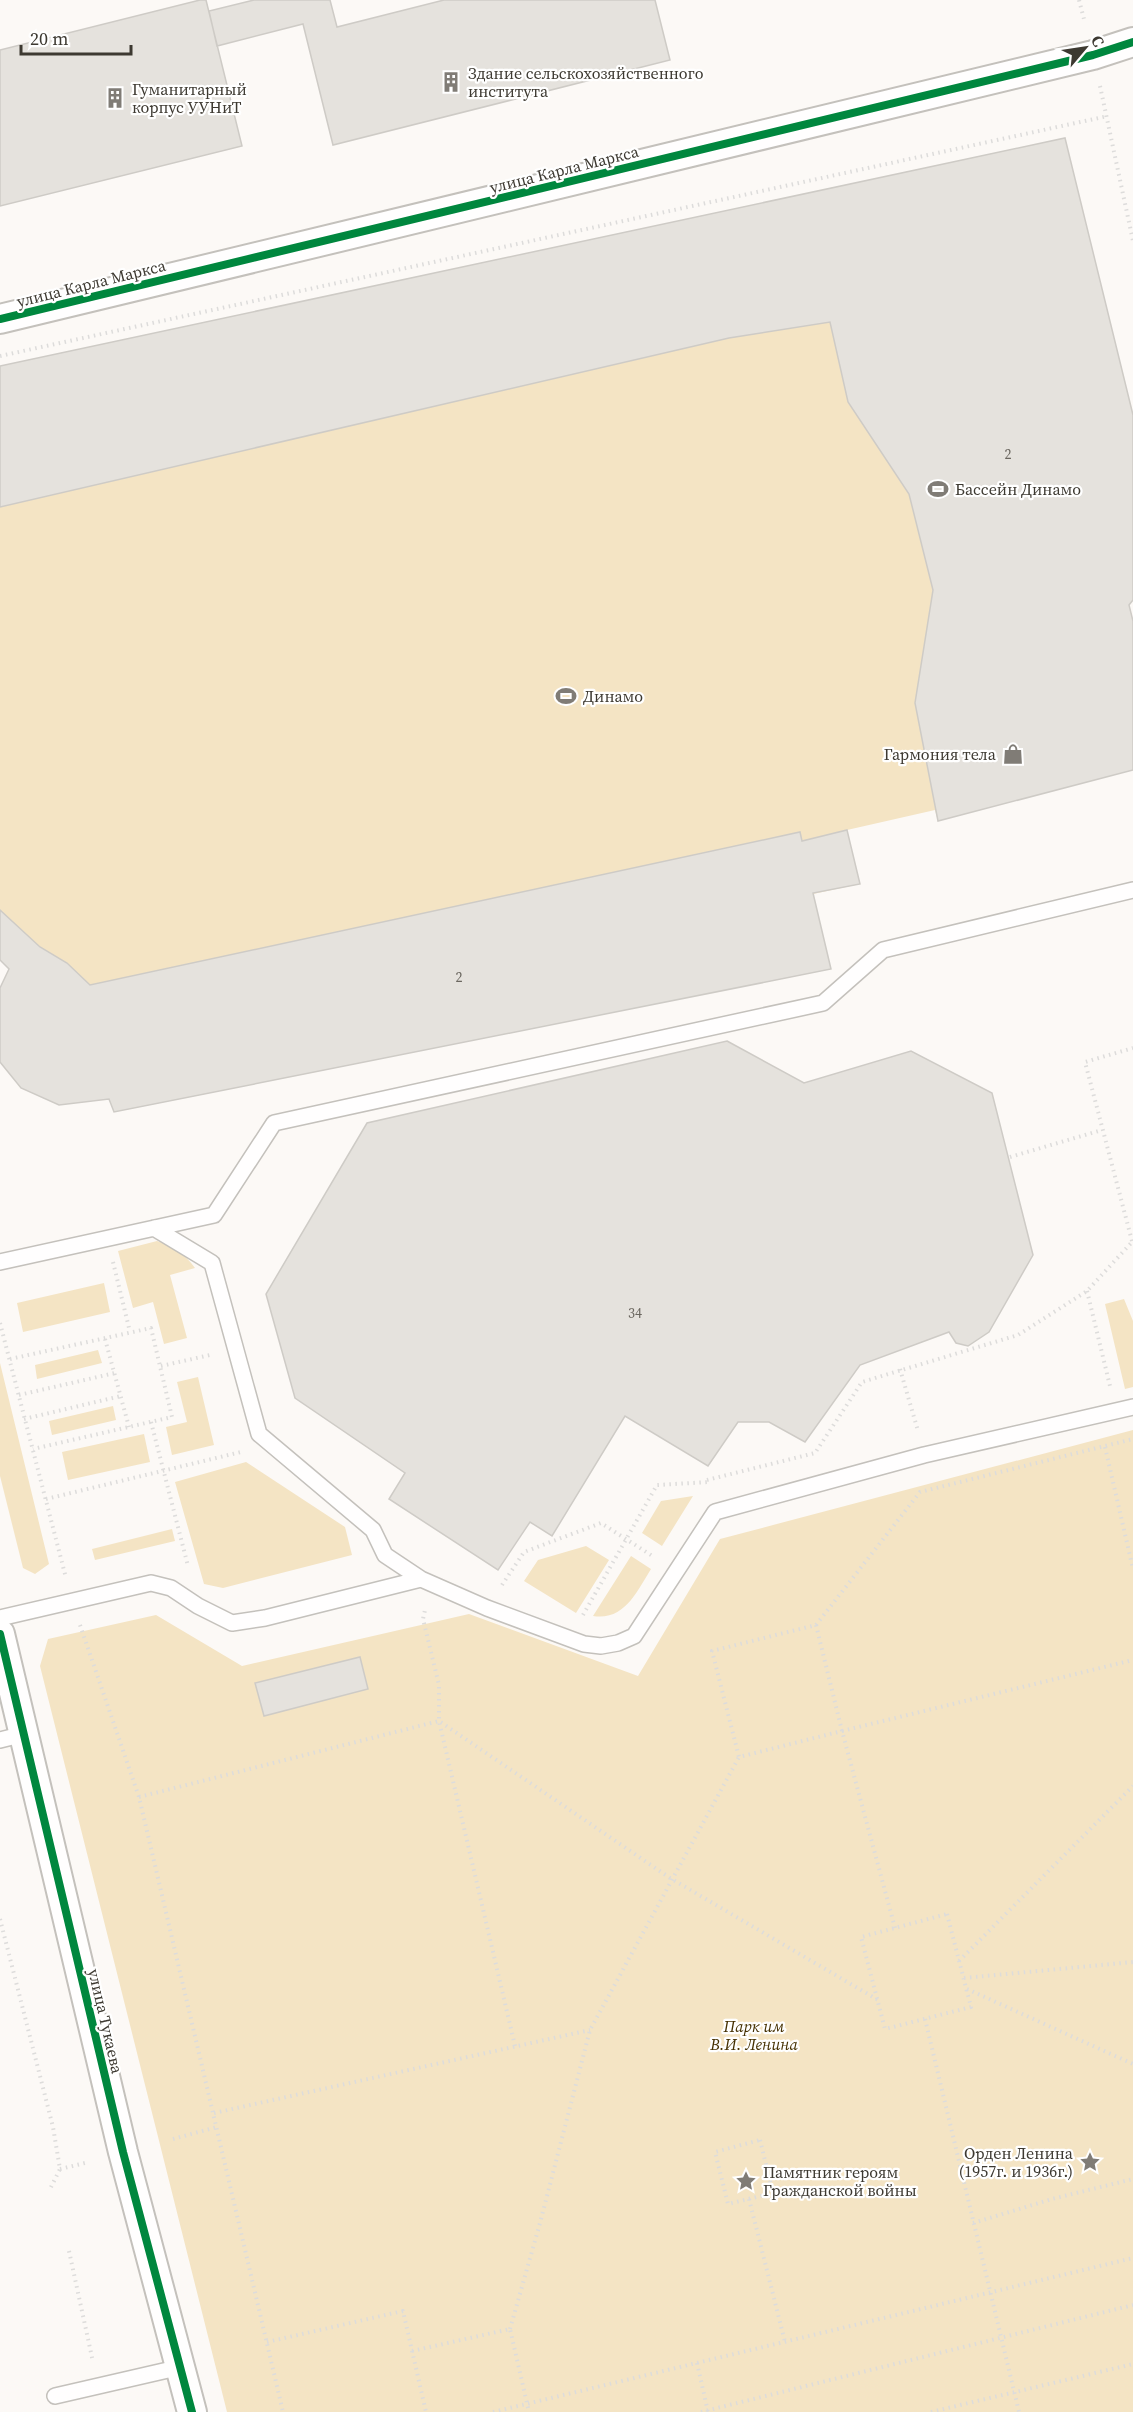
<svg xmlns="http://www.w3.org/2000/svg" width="1133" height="2412" viewBox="0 0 1133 2412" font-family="'Source Serif 4',serif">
  <rect width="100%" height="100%" fill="#fcf9f6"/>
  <path fill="#f4e4c4" d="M1065 138 1133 415V600L1129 605 1133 622V770L938 821 935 810 847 830 860 884 813 894 831 969 114 1112 109 1099 59 1105 21 1088 0 1062V988L9 969 0 960V366Z
    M157 1241C174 1246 184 1253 195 1268L170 1275 187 1338 164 1344 153 1302 133 1308 118 1251Z
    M104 1283 110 1312 23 1332 17 1303Z
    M1124 1299 1133 1321V1387L1125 1389 1105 1304Z
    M98 1350 102 1363 37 1379 35 1365Z
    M0 1363 49 1564 35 1574 23 1568 0 1476Z
    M198 1377 214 1445 172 1455 166 1427 187 1422 177 1382Z
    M113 1406 116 1420 52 1435 49 1421Z
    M1133 1430V2412H227L40 1666 48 1639 156 1615 242 1666 469 1614 638 1676 720 1539Z
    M144 1434 150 1462 68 1480 62 1452Z
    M246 1462 345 1527 352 1555 223 1588 204 1584 175 1482Z
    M693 1496 662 1546 642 1533 661 1501Z
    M172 1529 175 1541 95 1560 92 1549Z
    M586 1546 609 1560 576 1613 524 1581 538 1560Z
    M631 1556 651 1569C637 1591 625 1621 593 1616Z"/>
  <path fill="#e5e2dd" stroke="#cecbc6" stroke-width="1.5" d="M200 0H206L242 146 0 206V50Z
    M254 0H330L337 27 444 0H655L670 60 333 145 303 24 217 46 209 11Z
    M1065 138 1133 415V600L1129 605 1133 621V770L938 821 915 703 933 590 909 494 848 402 830 322 729 338 0 507V366Z
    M847 830 860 884 813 893 831 969 114 1112 109 1099 59 1105 21 1088 0 1062V988L9 969 0 960V910L40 947 67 963 90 985 800 832 802 841Z
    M727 1041 804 1083 911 1051 992 1093 1033 1255 989 1332 968 1346 956 1343 949 1332 860 1365 805 1442 769 1422H738L708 1466 625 1416 552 1536 530 1522 498 1570 389 1499 405 1473 295 1398 266 1294 367 1123Z
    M360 1657 368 1689 264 1716 255 1683Z"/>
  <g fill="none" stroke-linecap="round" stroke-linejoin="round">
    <g stroke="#c4c1bc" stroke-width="18">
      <path id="service" d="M154 1228 212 1263 259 1434 373 1530 385 1555 421 1579
        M0 1262 214 1215 274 1123 823 1003 883 950 1133 890
        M0 1618 151 1583 171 1588 198 1606 232 1623 265 1618 421 1579 487 1608 584 1644 601 1646 618 1643 634 1636 715 1512 924 1455 1133 1407
        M0 1740 24 1734
        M55 2396 181 2367"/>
    </g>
    <g stroke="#c4c1bc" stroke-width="32">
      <path id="minor" d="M0 319 1093 55 1133 42
        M0 1634 123 2152 192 2412"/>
    </g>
    <path stroke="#dddcdb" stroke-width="4" stroke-dasharray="1.5 4.5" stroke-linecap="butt" d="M1079 0 1085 23
      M1100 86 1133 241
      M0 356 1108 116
      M1010 1157 1102 1130
      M1132 1241 1085 1062 1133 1048
      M113 1262 130 1332
      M1087 1291 1110 1386
      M0 1323 66 1578
      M105 1339 129 1427
      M10 1359 151 1328 172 1417 33 1449
      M161 1366 210 1355
      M900 1369 918 1431
      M19 1395 115 1373
      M24 1419 121 1396
      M151 1422 188 1566
      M1105 1447 1133 1569
      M707 1480 815 1453 862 1382 1018 1335 1087 1291 1133 1241
      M46 1499 241 1452
      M502 1585 524 1552 601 1523 654 1557
      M583 1615 657 1485 709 1482
      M80 1625 139 1797 283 2412
      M816 1625 842 1731 739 1757 712 1651 816 1625 920 1492 1133 1439
      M139 1797 439 1721V1685L423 1619 425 1610
      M947 1914 971 2007 885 2029 861 1937Z
      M0 1919 53 2127 60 2169 50 2189
      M895 1928 842 1731 1133 1660
      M959 1961 1133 1786
      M964 1978 1133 1962
      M967 1989 1133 2064
      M925 2019 1019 2412
      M515 2046 439 1721 670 1878 878 2000
      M214 2113 590 2030
      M173 2139 217 2127
      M760 2140 773 2193 728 2204 715 2152Z
      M60 2169 85 2163
      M749 2199 785 2342
      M973 2223 1052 2199 1133 2179
      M69 2251 93 2362
      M510 2329 540 2223 590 2030 739 1757
      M267 2342 403 2311 426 2412
      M412 2351 510 2329 529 2412
      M697 2363 708 2412
      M493 2412 1133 2258
      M701 2412 1133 2305
      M931 2412 1133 2364"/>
    <use href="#service" stroke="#fffefe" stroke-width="15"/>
    <use href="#minor" stroke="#fffefe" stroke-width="28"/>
    <g stroke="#fff" stroke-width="11">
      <path id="cycleway" d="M0 319 1093 55 1133 42
        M0 1634 123 2152 192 2412"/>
    </g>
    <use href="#cycleway" stroke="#00873e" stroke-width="8"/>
  </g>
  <defs>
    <g id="building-bare" transform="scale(1.62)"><path d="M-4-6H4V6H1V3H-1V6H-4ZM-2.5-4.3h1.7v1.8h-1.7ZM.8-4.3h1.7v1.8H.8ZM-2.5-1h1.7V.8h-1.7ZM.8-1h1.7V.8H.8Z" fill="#807c76" stroke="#fff" stroke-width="2.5" paint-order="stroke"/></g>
    <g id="stadium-bare" transform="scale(1.62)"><path d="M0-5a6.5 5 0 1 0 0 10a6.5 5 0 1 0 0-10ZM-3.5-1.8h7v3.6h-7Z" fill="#807c76" stroke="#fff" stroke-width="2.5" paint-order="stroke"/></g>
    <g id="shop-bare" transform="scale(1.62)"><path d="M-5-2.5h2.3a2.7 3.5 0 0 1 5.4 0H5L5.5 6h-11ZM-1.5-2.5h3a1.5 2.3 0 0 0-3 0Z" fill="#807c76" stroke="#fff" stroke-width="2.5" paint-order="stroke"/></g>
    <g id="sight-bare" transform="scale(1.62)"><path d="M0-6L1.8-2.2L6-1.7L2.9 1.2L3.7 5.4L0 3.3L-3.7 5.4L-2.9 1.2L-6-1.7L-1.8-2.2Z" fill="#807c76" stroke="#fff" stroke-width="2.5" paint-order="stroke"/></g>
  </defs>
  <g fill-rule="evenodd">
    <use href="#building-bare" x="451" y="82"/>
    <use href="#building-bare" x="115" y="98"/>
    <use href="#stadium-bare" x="938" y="489"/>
    <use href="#stadium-bare" x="566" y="696"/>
    <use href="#shop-bare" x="1013" y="754"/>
    <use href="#sight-bare" x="1090" y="2162"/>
    <use href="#sight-bare" x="746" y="2181"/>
  </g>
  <g text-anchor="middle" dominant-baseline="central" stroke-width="4.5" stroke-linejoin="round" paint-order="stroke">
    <g font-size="14" fill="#6a665f">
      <text x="1008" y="454">2</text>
      <text x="459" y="977">2</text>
      <text x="635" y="1313">34</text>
    </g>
    <g font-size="16" fill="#3d3931" stroke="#fff" text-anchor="start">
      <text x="468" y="73">Здание сельскохозяйственного<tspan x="468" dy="18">института</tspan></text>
      <text x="132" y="89">Гуманитарный<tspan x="132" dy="18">корпус УУНиТ</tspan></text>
      <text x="955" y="489">Бассейн Динамо</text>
      <text x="583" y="696">Динамо</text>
      <text x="996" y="754" text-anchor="end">Гармония тела</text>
      <text x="1073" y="2153" text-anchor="end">Орден Ленина<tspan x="1073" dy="18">(1957г. и 1936г.)</tspan></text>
      <text x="763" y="2172">Памятник героям<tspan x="763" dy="18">Гражданской войны</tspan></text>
    </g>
    <g font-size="16" fill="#3d3931" stroke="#fff">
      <text transform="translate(564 169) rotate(-14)">улица Карла Маркса</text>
      <text transform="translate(91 283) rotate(-14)">улица Карла Маркса</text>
      <text transform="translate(106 2021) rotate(77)">улица Тукаева</text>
    </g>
    <g font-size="16" font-style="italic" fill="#453000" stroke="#fff">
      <text x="754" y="2026">Парк им<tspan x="754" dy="18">В.И. Ленина</tspan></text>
    </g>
  </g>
  <g transform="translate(1085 48) rotate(61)" stroke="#ffffff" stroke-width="4.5" paint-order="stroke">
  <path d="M0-4.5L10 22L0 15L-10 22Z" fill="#3d3931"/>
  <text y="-9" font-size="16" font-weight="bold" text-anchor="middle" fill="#3d3931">С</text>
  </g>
  <path d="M21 45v9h110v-9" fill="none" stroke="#3d3931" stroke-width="3"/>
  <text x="30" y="45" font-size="18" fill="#3d3931" stroke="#ffffff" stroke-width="4.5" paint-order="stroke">20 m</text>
</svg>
